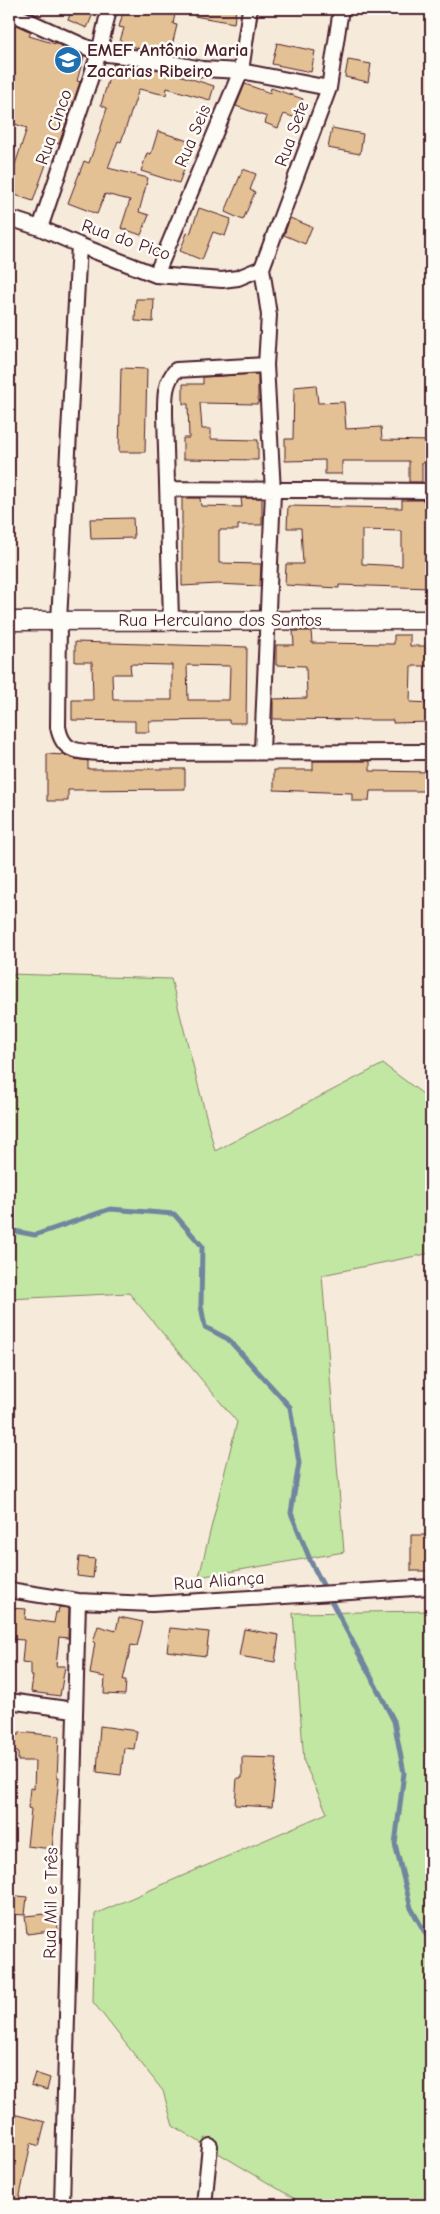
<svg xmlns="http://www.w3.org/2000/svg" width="440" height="2214" viewBox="0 0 440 2214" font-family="'Comic Neue',sans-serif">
  <rect width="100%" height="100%" fill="#f6eada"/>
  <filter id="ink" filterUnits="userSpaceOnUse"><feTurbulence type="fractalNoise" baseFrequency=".02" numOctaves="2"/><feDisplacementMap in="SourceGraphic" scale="10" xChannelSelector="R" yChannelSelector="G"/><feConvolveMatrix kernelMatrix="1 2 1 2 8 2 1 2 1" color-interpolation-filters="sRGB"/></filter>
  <g filter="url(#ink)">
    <path fill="#c1e7a2" stroke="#868366" d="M9 974 171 979 215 1151 383 1064 431 1100V1253L322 1275 344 1552 199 1577 237 1422 129 1293 9 1299Z
      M431 1611V2205H305L173 2126 163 2091 93 2002 95 1914 327 1813 304 1762 293 1613Z"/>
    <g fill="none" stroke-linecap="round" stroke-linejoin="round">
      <path stroke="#72859f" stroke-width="5" d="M9 1230 35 1235 110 1209 174 1214 202 1246 201 1306 205 1327 228 1339 290 1407 299 1463 291 1513 311 1562 394 1721 404 1773 395 1844 411 1908 431 1943"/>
    </g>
    <path fill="#e4c195" stroke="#4a1f2b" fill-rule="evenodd" d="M23 9H40L38 15Z
      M72 9H95L87 28 68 20Z
      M124 9H176L173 24 177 25 170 54 140 49 120 41 124 28 119 27Z
      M195 9H236L234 23 194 16Z
      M9 22 31 32 29 36 59 45 84 56 77 81 80 82 59 144 54 142 33 201 9 193V173L12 174 27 128 9 122Z
      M277 43 315 51 311 72 272 64Z
      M348 60 371 64 368 82 345 77Z
      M113 64 132 66 152 72 153 69 166 71 214 86 210 100 167 88 166 95 139 89 121 142 118 141 108 168 148 178 139 212 149 215 141 235 121 228 130 200 105 194 97 214 68 203 84 161 89 163 99 134 107 108 101 105Z
      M245 84 270 93 271 88 303 99 296 118 284 114 278 128 265 123 267 117 236 106Z
      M332 128 363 134 360 154 328 148Z
      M158 131 194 143 179 183 141 171 147 153 151 154Z
      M243 169 256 174 250 190 255 192 243 220 225 212Z
      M199 208 231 219 225 236 213 232 202 260 180 251 187 233 190 234Z
      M290 218 312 227 305 244 284 235Z
      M136 299H154L153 322 135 321Z
      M121 368 147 369 145 452H119Z
      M258 374V404L200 403 202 429H211V439L258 440V460L183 459V438H189L188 404H183V384H203V377Z
      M316 385 318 403 344 402 346 429 381 427 382 440 431 441V462L422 463V482H409V461H342V474H325V460L285 461V439H293L294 387Z
      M182 498H200L201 506 242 507 241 498H262V525H238V530H219V563L261 564 260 586 217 584 182 586Z
      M402 500H431V588L339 585V588L285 585 286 564H303L301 528H287L288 506 402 508ZM362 530 402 531V566L362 564Z
      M133 518 134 538 91 539 90 519Z
      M293 631H311L312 643 394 644V635H410V646H430V666H411L410 702 431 703V722L393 723V720H373L273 719V699L307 698 306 666 276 665V645H294Z
      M75 642 247 647 246 723H229V720L149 721V732H135V721H131L72 720V700H93L92 662H75ZM130 664 172 665V700H113L112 674H131ZM187 665 230 666 229 700H188Z
      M47 754 64 755 75 759 88 761V769H185V789L68 790V801H47Z
      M313 761H370V771L431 772V791H370L369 801H352V793L274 790V770H313Z
      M411 1535H431V1571H411Z
      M79 1557 95 1559 93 1578 77 1576Z
      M59 1607 69 1608 68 1638 59 1637 56 1666H65L60 1696 31 1692 33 1676H31V1663L22 1662 24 1640 9 1639V1608L26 1609 25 1619 54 1623 56 1612 58 1613Z
      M119 1617 143 1622 137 1646 131 1645 123 1680H126L125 1695 104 1694 105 1677 90 1674 95 1642H93L98 1626 116 1631Z
      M170 1628 209 1632 206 1656 167 1651Z
      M244 1629 279 1635 275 1662 239 1656Z
      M100 1726 137 1731 134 1749 124 1748 121 1775 97 1772Z
      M19 1732 59 1736 57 1777H59L52 1849 27 1846 31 1809 28 1808 30 1788 34 1789 35 1761H18V1752H9V1735H19Z
      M242 1757 277 1758 272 1807 235 1805 237 1778H242Z
      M9 1895 27 1897 25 1915 9 1914Z
      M56 1913 58 1930 27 1934 25 1916Z
      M35 2073 50 2078 47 2090 31 2085Z
      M9 2113 45 2122 39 2146 31 2143 18 2205H9Z"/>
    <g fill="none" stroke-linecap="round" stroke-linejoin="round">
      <g stroke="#4a1f2b" stroke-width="18">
        <path id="minor" d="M9 12 99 53 149 59 202 69 241 71 329 88
          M9 218 40 228 79 245 156 275 222 280 238 278 262 268
          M40 228 99 53 109 9
          M79 245 59 621 58 727C63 753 77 751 99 753L431 752
          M156 275 241 71 250 9
          M168 489 431 491
          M171 619 165 415C165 398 164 383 176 370L266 365 269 315 262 268 329 88 341 9
          M262 751 273 492 266 365
          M9 1590 78 1601 152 1604 431 1587
          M9 1701 74 1710
          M62 2205 78 1601
          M204 2205 210 2146"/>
      </g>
      <g stroke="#4a1f2b" stroke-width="21">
        <path id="tertiary" d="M9 621 431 620"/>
      </g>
      <use href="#minor" stroke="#fdfcf7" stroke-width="14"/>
      <use href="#tertiary" stroke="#fdfcf7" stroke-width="18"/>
    </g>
  </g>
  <defs>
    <g id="school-disc" transform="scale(1.4375)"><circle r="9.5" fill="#1f6fb2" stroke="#fdfcf7"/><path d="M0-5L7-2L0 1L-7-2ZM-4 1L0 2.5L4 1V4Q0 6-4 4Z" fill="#fff"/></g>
  </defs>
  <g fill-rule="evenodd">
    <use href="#school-disc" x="68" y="60"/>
  </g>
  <g text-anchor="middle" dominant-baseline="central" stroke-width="5" stroke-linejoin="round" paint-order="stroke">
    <g font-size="18" font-weight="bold" fill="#4a1f2b" stroke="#fdfcf7" text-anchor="start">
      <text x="87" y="50">EMEF Antônio Maria<tspan x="87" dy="21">Zacarias Ribeiro</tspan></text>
    </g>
    <g font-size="18" fill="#4a1f2b" stroke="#fdfcf7">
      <text transform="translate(54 127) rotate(-71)">Rua Cinco</text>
      <text transform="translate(292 134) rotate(-70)">Rua Sete</text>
      <text transform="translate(193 136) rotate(-67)">Rua Seis</text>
      <text transform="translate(126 240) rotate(19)">Rua do Pico</text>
      <text x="220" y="620">Rua Herculano dos Santos</text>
      <text transform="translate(219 1581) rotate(-4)">Rua Aliança</text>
      <text transform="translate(51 1903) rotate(-89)">Rua Mil e Três</text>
    </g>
  </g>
  <rect width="440" height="2214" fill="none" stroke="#fdfcf7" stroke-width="30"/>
  <rect x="15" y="15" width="410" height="2184" fill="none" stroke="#4a1f2b" stroke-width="2" filter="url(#ink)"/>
</svg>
